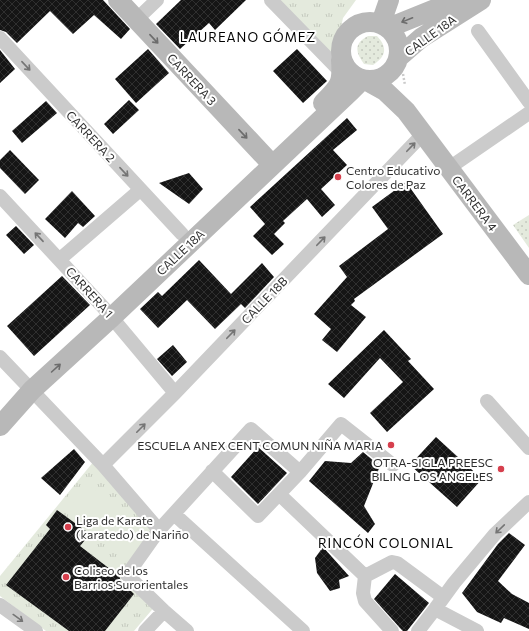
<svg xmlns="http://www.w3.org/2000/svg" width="529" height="631" viewBox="0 0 529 631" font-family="Commissioner,sans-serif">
  <defs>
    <pattern id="grass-dots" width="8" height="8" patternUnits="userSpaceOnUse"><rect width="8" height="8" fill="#e4eadd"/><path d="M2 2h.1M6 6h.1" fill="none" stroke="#c4c9be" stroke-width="1.8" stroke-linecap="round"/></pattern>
    <pattern id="park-tufts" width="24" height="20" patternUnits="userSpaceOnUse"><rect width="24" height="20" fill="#e4eadd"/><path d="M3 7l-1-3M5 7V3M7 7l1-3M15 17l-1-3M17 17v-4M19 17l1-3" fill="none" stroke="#c4c9be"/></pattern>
    <pattern id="building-cross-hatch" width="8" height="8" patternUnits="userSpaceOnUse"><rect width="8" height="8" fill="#151515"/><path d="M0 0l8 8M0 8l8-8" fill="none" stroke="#2f2f2f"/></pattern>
  </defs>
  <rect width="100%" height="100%" fill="#fff"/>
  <path fill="url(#grass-dots)" d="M368 36H377C388 48 386 56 373 65L364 64C355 52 354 43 368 36Z
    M529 215V248L513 225Z"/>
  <path fill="url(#park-tufts)" d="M277 0H356L343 18 336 50 329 56Z
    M94 461 154 532 125 577 156 605 134 631H46L0 596V576Z"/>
  <path fill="#e4eadd" d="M87 484 145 528 123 557 66 513Z"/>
  <path fill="url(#building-cross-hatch)" d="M0 0H103L130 29 121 39 94 15 73 34 50 11 17 43 6 32 0 30Z
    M181 0H246L215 30 209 23 180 49 156 24Z
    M148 49 169 73 136 103 115 79Z
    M297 49 327 81 303 103 273 71Z
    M0 50 15 69 0 83Z
    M129 100 139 110 113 134 104 124Z
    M46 101 57 113 22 143 12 131Z
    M347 118 357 130 333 150 347 165 321 189 335 205 322 217 307 199 283 221 285 223 274 234 284 244 272 255 253 236 265 224 250 207Z
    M10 150 39 180 25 194 0 168V160Z
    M189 173 203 189 189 204 159 183Z
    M406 182 443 234 354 299 355 301 351 305 366 317 337 352 322 340 331 329 314 314 347 277 339 266 388 229 372 207Z
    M72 191 95 216 83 227 78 223 65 238 45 219Z
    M16 226 34 245 24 254 6 235Z
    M199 260 231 294 262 263 274 277 245 308 241 304 215 329 187 300 158 328 140 309 158 292 162 296Z
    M62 276 90 305 34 356 7 326Z
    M384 330 411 359 408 361 434 389 387 432 370 413 403 382 380 358 344 398 328 384Z
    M173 345 187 362 172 376 157 359Z
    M436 437 482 479 457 507 410 465Z
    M258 447 287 473 258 504 231 477Z
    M74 449 85 462 60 495 41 478Z
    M363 452 380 466 364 506 375 524 368 533 309 481 325 461 351 463Z
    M57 510 90 534 80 546 119 576 121 581 134 594 105 631H69L6 585 50 529 46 525Z
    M509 533 525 545 498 581 512 594 529 603V629L504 618 501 623 477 612 462 593 498 544Z
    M323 547 349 576 339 580 340 588 330 591 317 573 315 558Z
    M395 574 429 603 407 631H403L400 628 374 599Z"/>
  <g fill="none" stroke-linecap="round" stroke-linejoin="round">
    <path stroke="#cbcbcb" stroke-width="2.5" stroke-dasharray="2 2" stroke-linecap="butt" d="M403 74 405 85"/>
    <path stroke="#cbcbcb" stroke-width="14" d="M271 0 342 73
      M136 20 157 0
      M478 31 529 102
      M0 38 182 234
      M449 168 529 113
      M0 196 103 307 175 393
      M60 259 140 190
      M0 357 103 465 159 530
      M487 401 529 448
      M103 465 175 393 423 134
      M212 471 258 516 300 472 341 424 393 465
      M279 494 365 576
      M174 514 303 631
      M365 576 392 562 397 563 443 597
      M365 576 363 593 365 601 392 631
      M0 605 36 631
      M435 609 477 631
      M145 631 164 611
      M187 631 164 611 127 575 159 530 251 429 300 472
      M418 631 435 609 454 583 495 534 529 502"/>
    <path stroke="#b8b8b8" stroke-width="20" d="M118 0 266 158
      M341 51a29 29 0 1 1 58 0a29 29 0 1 1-58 0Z
      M381 23 389 0
      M388 28 445 5 452 0
      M398 58 421 38 481 0
      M367 81 385 91 406 111 529 275
      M323 103C339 87 343 84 341 60
      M0 426 32 390 112 317 351 91 362 80"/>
  </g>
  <defs><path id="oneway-shaft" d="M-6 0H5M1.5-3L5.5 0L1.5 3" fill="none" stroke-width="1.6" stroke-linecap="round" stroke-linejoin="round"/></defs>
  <g stroke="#6c6c6c">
    <use href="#oneway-shaft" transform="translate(407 20) rotate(158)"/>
    <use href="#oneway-shaft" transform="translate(154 39) rotate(47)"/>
    <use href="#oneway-shaft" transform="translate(243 134) rotate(47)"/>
    <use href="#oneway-shaft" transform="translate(56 368) rotate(-42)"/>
  </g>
  <g stroke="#757575">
    <use href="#oneway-shaft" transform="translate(26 66) rotate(47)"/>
    <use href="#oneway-shaft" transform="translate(411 147) rotate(-46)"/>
    <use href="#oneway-shaft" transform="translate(124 172) rotate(47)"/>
    <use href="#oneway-shaft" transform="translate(39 237) rotate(-133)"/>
    <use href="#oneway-shaft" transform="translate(321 241) rotate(-46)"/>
    <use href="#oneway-shaft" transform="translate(231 334) rotate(-46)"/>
    <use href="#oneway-shaft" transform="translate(141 428) rotate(-45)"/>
    <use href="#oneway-shaft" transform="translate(500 529) rotate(136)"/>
    <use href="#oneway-shaft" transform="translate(18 618) rotate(36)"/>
  </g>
  <g fill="#d63f4d" stroke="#fff" stroke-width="1.5">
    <circle cx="338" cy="177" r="4"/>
    <circle cx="391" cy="445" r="4"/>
    <circle cx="501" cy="469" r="4"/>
    <circle cx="68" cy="527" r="4"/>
    <circle cx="66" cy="577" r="4"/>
  </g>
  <g text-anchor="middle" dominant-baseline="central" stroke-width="4" stroke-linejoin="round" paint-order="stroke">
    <g font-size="12" fill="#2e2e2e" stroke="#fff">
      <text transform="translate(430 35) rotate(-36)">CALLE 18A</text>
      <text transform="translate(192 79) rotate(47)">CARRERA 3</text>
      <text transform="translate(91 136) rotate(47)">CARRERA 2</text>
      <text transform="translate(475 203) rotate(53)">CARRERA 4</text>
      <text transform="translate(180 252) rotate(-43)">CALLE 18A</text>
      <text transform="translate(90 292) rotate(48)">CARRERA 1</text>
      <text transform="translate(264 300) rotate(-46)">CALLE 18B</text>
    </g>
    <g font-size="12" fill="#2e2e2e" stroke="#fff" text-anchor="start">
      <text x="346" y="170">Centro Educativo<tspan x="346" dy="14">Colores de Paz</tspan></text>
      <text x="383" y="445" text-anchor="end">ESCUELA ANEX CENT COMUN NIÑA MARIA</text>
      <text x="493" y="462" text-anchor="end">OTRA-SIGLA PREESC<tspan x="493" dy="14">BILING LOS ANGELES</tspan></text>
      <text x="76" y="520">Liga de Karate<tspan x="76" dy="14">(karatedo) de Nariño</tspan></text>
      <text x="74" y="570">Coliseo de los<tspan x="74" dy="14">Barrios Surorientales</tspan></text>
    </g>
    <g font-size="13" letter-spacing="1" fill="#000" stroke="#fff">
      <text x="248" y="37">LAUREANO GÓMEZ</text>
      <text x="386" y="543">RINCÓN COLONIAL</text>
    </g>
  </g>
</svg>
